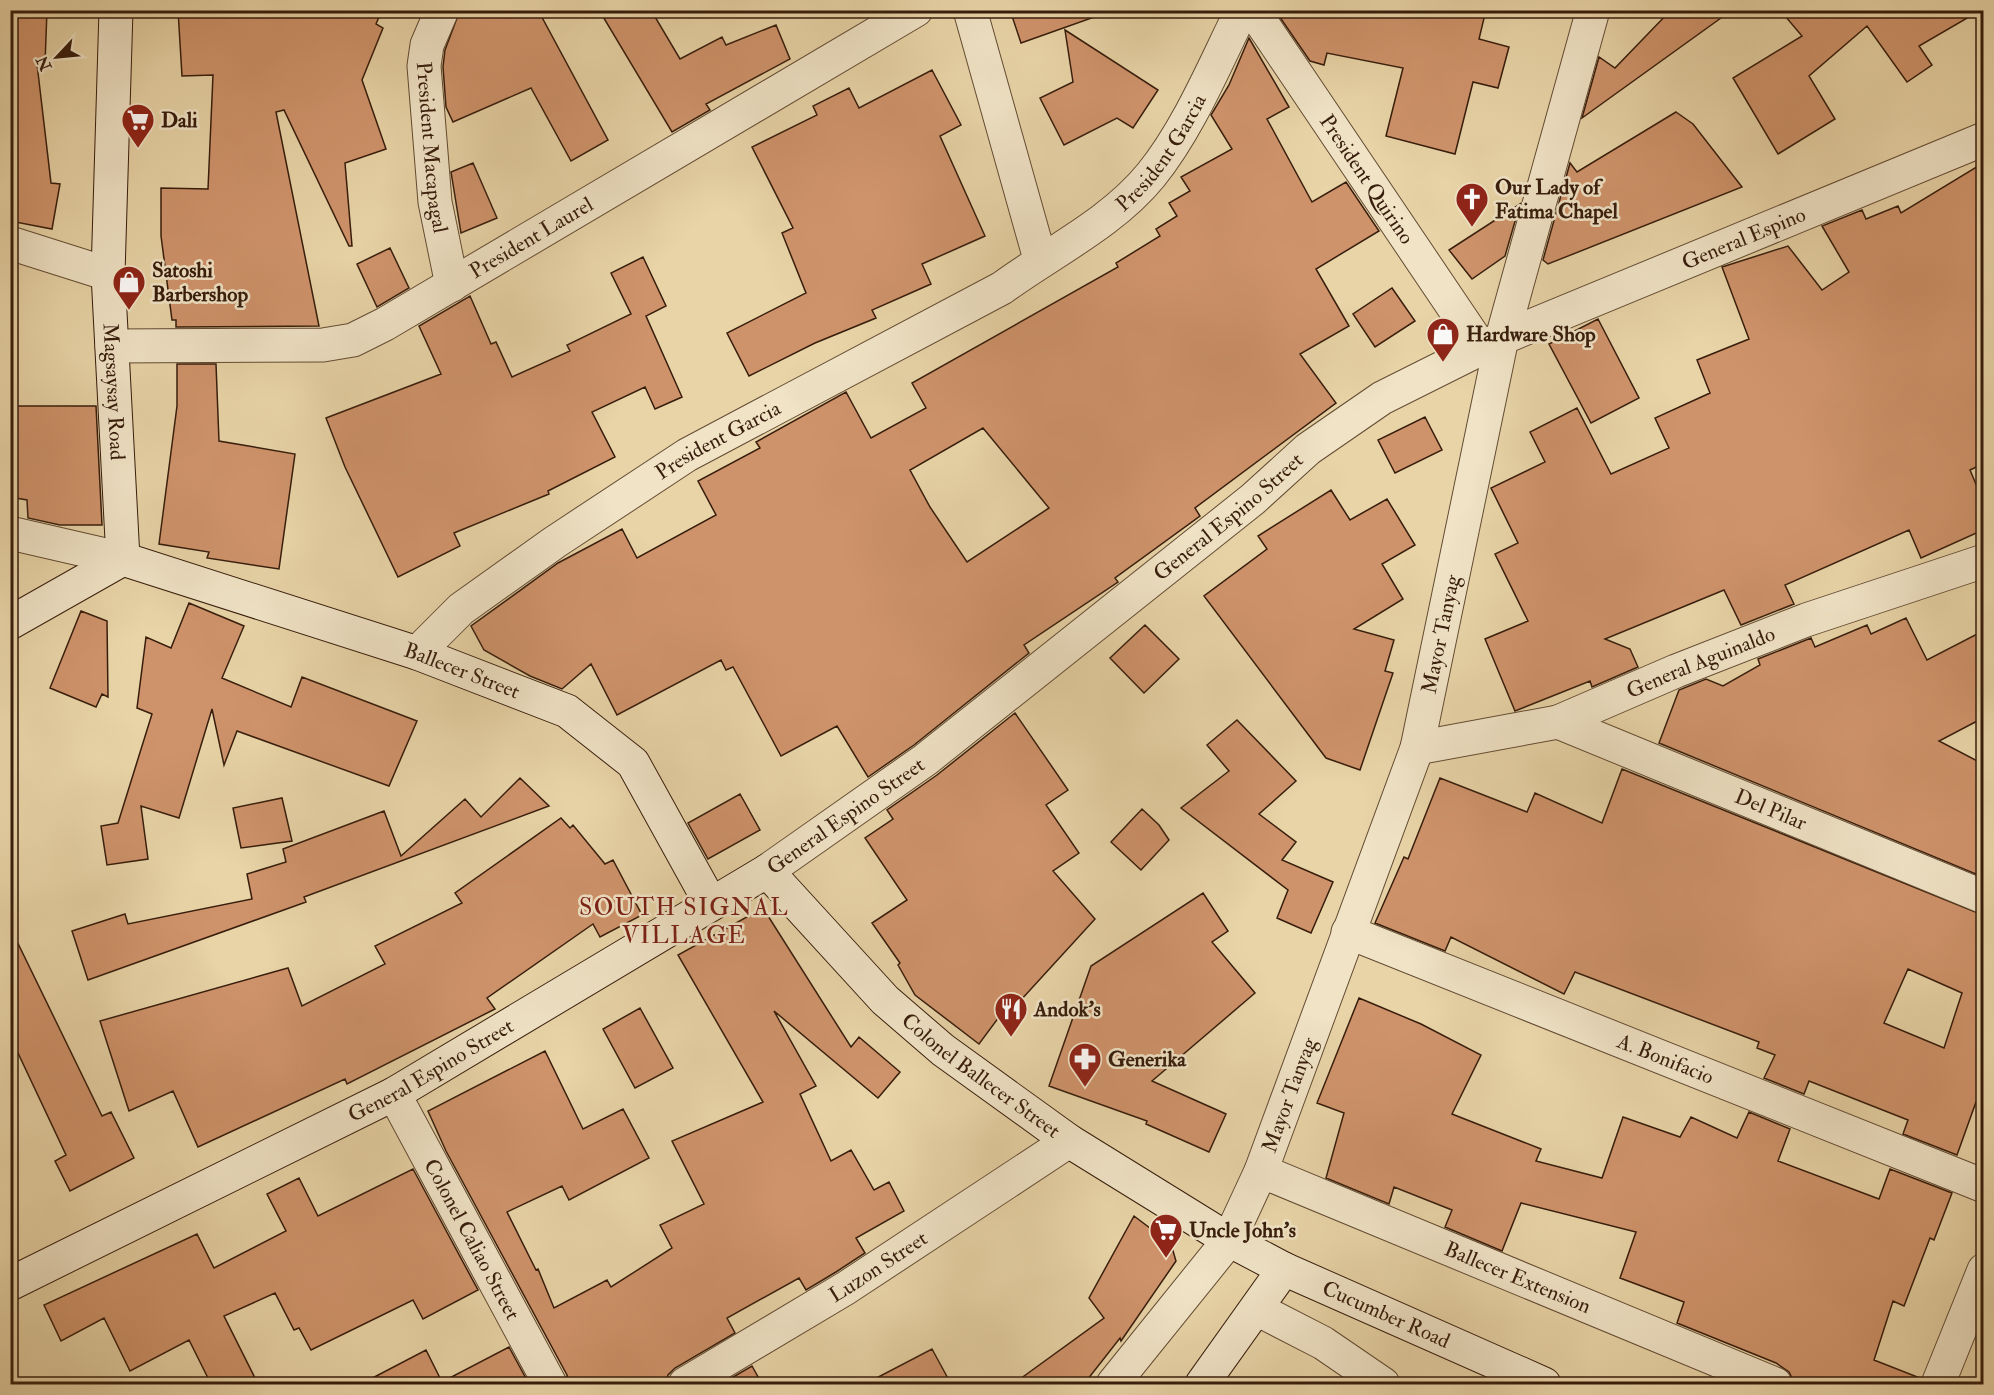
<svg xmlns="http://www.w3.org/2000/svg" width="1994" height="1395" viewBox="0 0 1994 1395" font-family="'IM FELL Double Pica',serif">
  <rect width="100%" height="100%" fill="#e8d4a7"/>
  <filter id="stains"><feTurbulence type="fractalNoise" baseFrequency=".00333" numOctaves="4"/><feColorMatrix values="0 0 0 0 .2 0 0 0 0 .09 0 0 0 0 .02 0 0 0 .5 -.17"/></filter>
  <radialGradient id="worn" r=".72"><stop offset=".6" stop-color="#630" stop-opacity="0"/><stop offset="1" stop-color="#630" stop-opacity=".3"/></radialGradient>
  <path fill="#cf936b" stroke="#371d0c" stroke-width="1.5" fill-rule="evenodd" d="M10 10H47L45 64H37L51 183 60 184 52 229 10 221Z
    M178 10H382L376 24 383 28 362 80 386 149 345 163 352 246H349L284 110 276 112 319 326 176 327V320H172L161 236V188L208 189 213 75 182 76Z
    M460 10H538L608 140 571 161 531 88 453 122 446 107 443 67 445 50Z
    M599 10H651L680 59 722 37 726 45 776 25 790 59 706 104 710 110 672 132Z
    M1010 10H1100V15L1021 43Z
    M1280 10H1486L1479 39 1509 47 1498 88 1473 82 1455 154 1386 136 1403 68 1327 53 1324 65 1310 61 1277 13Z
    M1671 10H1732L1582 118 1599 57 1615 68Z
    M1780 10H1981L1919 46 1932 65 1907 82 1867 26 1809 76 1835 119 1778 154 1733 78 1802 36Z
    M1065 30 1158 90 1133 128 1117 118 1064 145 1040 98 1073 82Z
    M1249 38 1289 107 1267 119 1312 202 1346 182 1379 231 1316 269 1349 326 1300 354 1336 403 1195 508 1200 516 1115 578 1118 582 1024 645 1029 653 914 745 868 777 837 726 781 756 733 667 726 670 721 660 617 715 591 664 562 689 530 676 484 650 471 626 558 563 622 529 637 558 716 515 698 481 760 448 756 442 846 392 871 438 926 408 912 383 1118 267 1116 263 1160 236 1156 229 1177 216 1169 203 1190 191 1181 177 1232 149 1211 115 1229 85ZM983 428 1049 508 967 562 930 507 910 470Z
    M932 70 961 125 940 136 985 236 922 264 931 284 872 310 876 318 815 343 749 376 727 333 806 293 782 233 793 228 752 147 817 115 813 106 849 88 859 108Z
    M1676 112 1693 124 1742 187 1548 264 1543 260 1570 163 1577 172Z
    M473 163 497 218 461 233 451 172Z
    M1983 163V464L1970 470 1983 501V530L1921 558 1909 530 1785 585 1794 604 1741 625 1724 590 1605 639 1630 649 1638 667 1592 687 1590 681 1515 711 1485 639 1528 621 1495 554 1518 543 1491 488 1545 462 1530 432 1577 408 1611 474 1669 448 1655 418 1710 393 1697 360 1749 339 1722 267 1788 246 1822 290 1849 272 1822 226 1862 210 1866 219 1898 206 1901 213Z
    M1520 204 1505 256 1472 279 1449 250Z
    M390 248 409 288 377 307 357 264Z
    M643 257 666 306 646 316 682 397 655 409 645 387 592 412 615 457 548 491 549 494 454 533 460 546 398 577 345 467 326 418 441 374 419 326 470 296 491 344 496 342 512 377 570 351 567 345 631 314 611 273Z
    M1392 288 1415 321 1375 347 1353 314Z
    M1598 319 1639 398 1591 423 1549 344Z
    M177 364H216L219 441 295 454 279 569 207 558 209 552 159 544 177 406Z
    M10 406H96L102 525H60L28 518 27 500 10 497Z
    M1425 417 1442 450 1395 473 1378 440Z
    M1331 490 1350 520 1387 499 1415 545 1382 564 1403 599 1354 629 1394 640 1385 671 1393 673 1360 770 1326 758 1204 596 1267 549 1258 536Z
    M189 603 244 626 222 678 291 707 302 677 417 721 389 786 237 731 224 765 212 709 179 818 141 806 148 859 107 865 101 826 118 823 152 714 137 708 146 637 171 648Z
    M81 611 107 621 108 697 102 694 96 707 50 688Z
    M1906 618 1927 660 1983 631V718L1939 741 1983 764V877L1659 743 1679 690 1706 679 1723 686 1760 665 1758 659 1811 638 1815 647 1867 625 1871 634Z
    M1145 625 1179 659 1144 693 1110 658Z
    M1015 713 1068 790 1046 805 1079 853 1053 871 1095 919 1020 1001 1016 994 979 1044 915 995 898 965 900 963 872 923 907 900 865 838 893 819 887 810 937 775Z
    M1237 720 1296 781 1259 814 1296 842 1282 860 1333 882 1311 933 1277 918 1288 890 1181 808 1229 771 1207 745Z
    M1622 769 1983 915V1105L1976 1102 1957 1155 1903 1134 1908 1120 1809 1081 1804 1094 1764 1078 1775 1055 1757 1048 1759 1042 1575 972 1564 994 1451 937 1445 951 1375 923 1404 857 1408 859 1440 778 1527 812 1535 793 1602 823ZM1908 969 1962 993 1944 1048 1884 1023Z
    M520 778 549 806 304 897 306 902 88 980 72 931 125 914 128 924 252 899 247 874 286 862 283 849 384 811 401 856 465 799 481 817Z
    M740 794 760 830 708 859 688 823Z
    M282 798 292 841 241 848 233 808Z
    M1142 809 1159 825 1169 840 1141 870 1111 842Z
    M561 818 570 828 573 825 605 864 613 860 642 915 600 937 593 924 487 998 495 1009 347 1084 345 1079 198 1147 173 1091 129 1111 100 1021 288 968 302 1006 385 964 375 946 462 903 455 893Z
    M1203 893 1228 931 1212 942 1255 993 1152 1081 1226 1114 1209 1152 1146 1124 1147 1121 1049 1086 1091 966Z
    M763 908 851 1047 859 1037 900 1072 878 1098 774 1011 816 1086 800 1094 831 1161 851 1150 874 1190 889 1182 904 1211 856 1238 865 1253 836 1272 806 1290 799 1278 727 1318 735 1333 675 1368 668 1375 666 1384H569L567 1375 446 1151 428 1111 545 1051 583 1129 623 1109 649 1158 569 1200 562 1186 507 1212 536 1270 538 1269 554 1308 607 1280 611 1287 672 1248 660 1225 704 1204 672 1141 763 1102 678 955Z
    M10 927 102 1116 111 1112 134 1158 70 1191 55 1161 66 1155 10 1036Z
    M1359 998 1421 1024 1481 1055 1452 1114 1541 1149 1536 1161 1602 1178 1623 1117 1680 1137 1691 1117 1737 1138 1749 1112 1790 1129 1778 1161 1879 1199 1890 1169 1952 1193 1934 1240 1930 1238 1904 1306 1893 1301 1874 1360 1920 1378V1384H1805L1793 1380 1789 1372 1776 1363 1677 1323 1684 1302 1620 1278 1636 1232 1521 1203 1502 1251 1445 1227 1452 1210 1394 1187 1389 1204 1326 1178 1344 1113 1317 1103Z
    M640 1008 673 1068 635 1088 603 1029Z
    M413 1169 478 1290 423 1319 413 1300 311 1350 299 1328 294 1330 275 1293 224 1316 258 1384H211L189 1340 130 1371 104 1318 61 1341 44 1305 197 1234 214 1268 286 1231 267 1194 299 1178 318 1216Z
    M1134 1216 1171 1244 1176 1261 1121 1341 1120 1338 1084 1384H1013L1104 1318 1089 1298Z
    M509 1347 529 1384H361L426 1350 442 1382Z
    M932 1349 951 1384H865Z
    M752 1366 762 1384H721Z"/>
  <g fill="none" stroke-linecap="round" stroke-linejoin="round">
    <g stroke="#634b33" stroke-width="35">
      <g id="street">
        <path id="s1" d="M442 10 427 45 424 66 435 202 452 285"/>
        <path d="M970 10 1040 259"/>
        <path id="s2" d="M1253 10 1481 348"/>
        <path d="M10 243 108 274"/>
        <path id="s3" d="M112 346 323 345 353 340 385 324 916 10"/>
        <path d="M10 533 123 559"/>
        <path id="s4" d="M417 653 461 609 555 542 687 455 1002 288C1051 252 1112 223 1151 175 1189 128 1215 64 1242 10"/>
        <path id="s5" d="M1558 722 1984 897"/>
        <path id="s6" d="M1417 748 1558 722 1676 671 1806 620 1984 561"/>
        <path id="s7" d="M767 871 925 760 1253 499 1308 449 1382 398 1502 338 1984 139"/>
        <path id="s8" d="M1348 932 1984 1186"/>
        <path id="s9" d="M394 1094 550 1384"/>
        <path id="s10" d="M1261 1171 1775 1384"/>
        <path d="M1257 1309 1323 1343 1383 1384"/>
        <path id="s11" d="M685 1384 846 1288 1069 1141"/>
        <path id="s12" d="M1113 1384 1229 1240 1261 1171 1417 748 1502 338 1593 10"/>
        <path d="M1938 1384 1984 1270"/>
      </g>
    </g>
    <g stroke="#371d0c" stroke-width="35">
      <g id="secondary">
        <path id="s13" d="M116 10 108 274 123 559"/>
        <path id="s14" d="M123 559 417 653 567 711 633 763 711 904"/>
        <path d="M10 623 123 559"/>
        <path id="s15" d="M10 1284 394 1094 767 871 885 1000 943 1050 1069 1141 1229 1240 1284 1269 1544 1384"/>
        <path d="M1202 1384 1284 1269"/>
      </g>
    </g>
    <use href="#street" stroke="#f0e3c6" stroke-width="33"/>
    <use href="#secondary" stroke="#f0e3c6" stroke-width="33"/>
  </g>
  <defs>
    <g id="supermarket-pin" transform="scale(1.725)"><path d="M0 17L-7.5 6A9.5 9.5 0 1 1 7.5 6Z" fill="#8f2418" stroke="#f0e3c6"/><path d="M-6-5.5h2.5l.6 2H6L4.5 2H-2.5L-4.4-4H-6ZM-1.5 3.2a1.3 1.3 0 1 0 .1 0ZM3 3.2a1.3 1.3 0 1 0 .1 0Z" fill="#fff"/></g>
    <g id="church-pin" transform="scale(1.725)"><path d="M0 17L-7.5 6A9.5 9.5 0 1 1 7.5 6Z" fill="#8f2418" stroke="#f0e3c6"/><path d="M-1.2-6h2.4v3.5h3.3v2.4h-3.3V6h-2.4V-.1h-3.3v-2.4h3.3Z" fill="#fff"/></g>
    <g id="shop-pin" transform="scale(1.725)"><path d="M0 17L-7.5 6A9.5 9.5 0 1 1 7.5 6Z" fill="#8f2418" stroke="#f0e3c6"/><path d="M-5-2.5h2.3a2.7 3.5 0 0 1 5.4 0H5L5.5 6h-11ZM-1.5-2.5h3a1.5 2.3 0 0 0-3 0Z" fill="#fff"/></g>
    <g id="restaurant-pin" transform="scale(1.725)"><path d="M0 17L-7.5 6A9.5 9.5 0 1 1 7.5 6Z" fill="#8f2418" stroke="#f0e3c6"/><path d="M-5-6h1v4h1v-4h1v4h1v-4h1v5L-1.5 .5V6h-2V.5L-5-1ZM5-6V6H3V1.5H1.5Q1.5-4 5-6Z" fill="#fff"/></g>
    <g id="pharmacy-pin" transform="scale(1.725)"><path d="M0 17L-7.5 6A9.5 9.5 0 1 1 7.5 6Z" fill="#8f2418" stroke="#f0e3c6"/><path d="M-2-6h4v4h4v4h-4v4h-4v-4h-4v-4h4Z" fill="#fff"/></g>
  </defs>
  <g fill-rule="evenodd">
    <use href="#supermarket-pin" x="138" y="120"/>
    <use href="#church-pin" x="1472" y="199"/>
    <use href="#shop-pin" x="129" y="282"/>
    <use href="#shop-pin" x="1443" y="334"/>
    <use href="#restaurant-pin" x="1011" y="1009"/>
    <use href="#pharmacy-pin" x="1085" y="1059"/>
    <use href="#supermarket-pin" x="1166" y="1230"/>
  </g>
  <g text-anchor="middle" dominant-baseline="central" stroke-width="5" stroke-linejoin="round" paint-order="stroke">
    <g font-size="21" font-weight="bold" fill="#371d0c" stroke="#f0e3c6" text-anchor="start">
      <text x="161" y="120">Dali</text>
      <text x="1495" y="187">Our Lady of<tspan x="1495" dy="24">Fatima Chapel</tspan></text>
      <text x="152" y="270">Satoshi<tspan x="152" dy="24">Barbershop</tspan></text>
      <text x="1466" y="334">Hardware Shop</text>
      <text x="1034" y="1009">Andok's</text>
      <text x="1108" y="1059">Generika</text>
      <text x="1189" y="1230">Uncle John's</text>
    </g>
    <g font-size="21" fill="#371d0c" stroke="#f0e3c6">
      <text stroke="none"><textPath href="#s1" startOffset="141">President Macapagal</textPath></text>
      <text stroke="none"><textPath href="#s4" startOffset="904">President Garcia</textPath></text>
      <text stroke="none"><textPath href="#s2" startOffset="204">President Quirino</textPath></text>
      <text stroke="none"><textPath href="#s3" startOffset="447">President Laurel</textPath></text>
      <text stroke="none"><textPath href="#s7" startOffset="1172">General Espino</textPath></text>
      <text stroke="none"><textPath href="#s13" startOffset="382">Magsaysay Road</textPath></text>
      <text stroke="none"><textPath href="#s4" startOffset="370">President Garcia</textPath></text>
      <text stroke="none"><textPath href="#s7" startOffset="582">General Espino Street</textPath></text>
      <text stroke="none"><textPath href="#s12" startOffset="828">Mayor Tanyag</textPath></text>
      <text stroke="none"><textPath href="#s6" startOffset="298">General Aguinaldo</textPath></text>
      <text stroke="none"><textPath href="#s14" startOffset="357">Ballecer Street</textPath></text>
      <text stroke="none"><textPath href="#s5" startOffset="230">Del Pilar</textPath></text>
      <text stroke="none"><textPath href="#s7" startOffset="96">General Espino Street</textPath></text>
      <text stroke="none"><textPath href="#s8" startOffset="342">A. Bonifacio</textPath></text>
      <text stroke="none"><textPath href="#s15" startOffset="472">General Espino Street</textPath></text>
      <text stroke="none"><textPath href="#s15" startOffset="1160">Colonel Ballecer Street</textPath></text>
      <text stroke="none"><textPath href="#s12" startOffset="342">Mayor Tanyag</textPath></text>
      <text stroke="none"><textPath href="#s9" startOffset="165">Colonel Caliao Street</textPath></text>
      <text stroke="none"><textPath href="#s11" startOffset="226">Luzon Street</textPath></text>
      <text stroke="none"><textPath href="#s10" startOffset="278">Ballecer Extension</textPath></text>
      <text stroke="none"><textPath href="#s15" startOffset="1632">Cucumber Road</textPath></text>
    </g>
    <g font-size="24" letter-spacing="1.5" fill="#7a1f14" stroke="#f0e3c6">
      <text x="684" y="907">SOUTH SIGNAL<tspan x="684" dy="28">VILLAGE</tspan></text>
    </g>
  </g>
  <rect width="1994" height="1395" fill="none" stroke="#e8d4a7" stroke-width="36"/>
  <rect x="12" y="12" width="1970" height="1371" fill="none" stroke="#371d0c" stroke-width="3"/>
  <rect x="18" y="18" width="1958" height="1359" fill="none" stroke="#371d0c" stroke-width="1.5"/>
  <g transform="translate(57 57) rotate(244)" stroke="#f0e3c6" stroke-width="4.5" paint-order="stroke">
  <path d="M0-4.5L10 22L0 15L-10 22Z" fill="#371d0c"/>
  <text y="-9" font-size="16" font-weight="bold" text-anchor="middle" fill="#371d0c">N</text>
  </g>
  <rect width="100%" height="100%" filter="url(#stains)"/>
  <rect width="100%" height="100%" fill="url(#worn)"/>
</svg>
